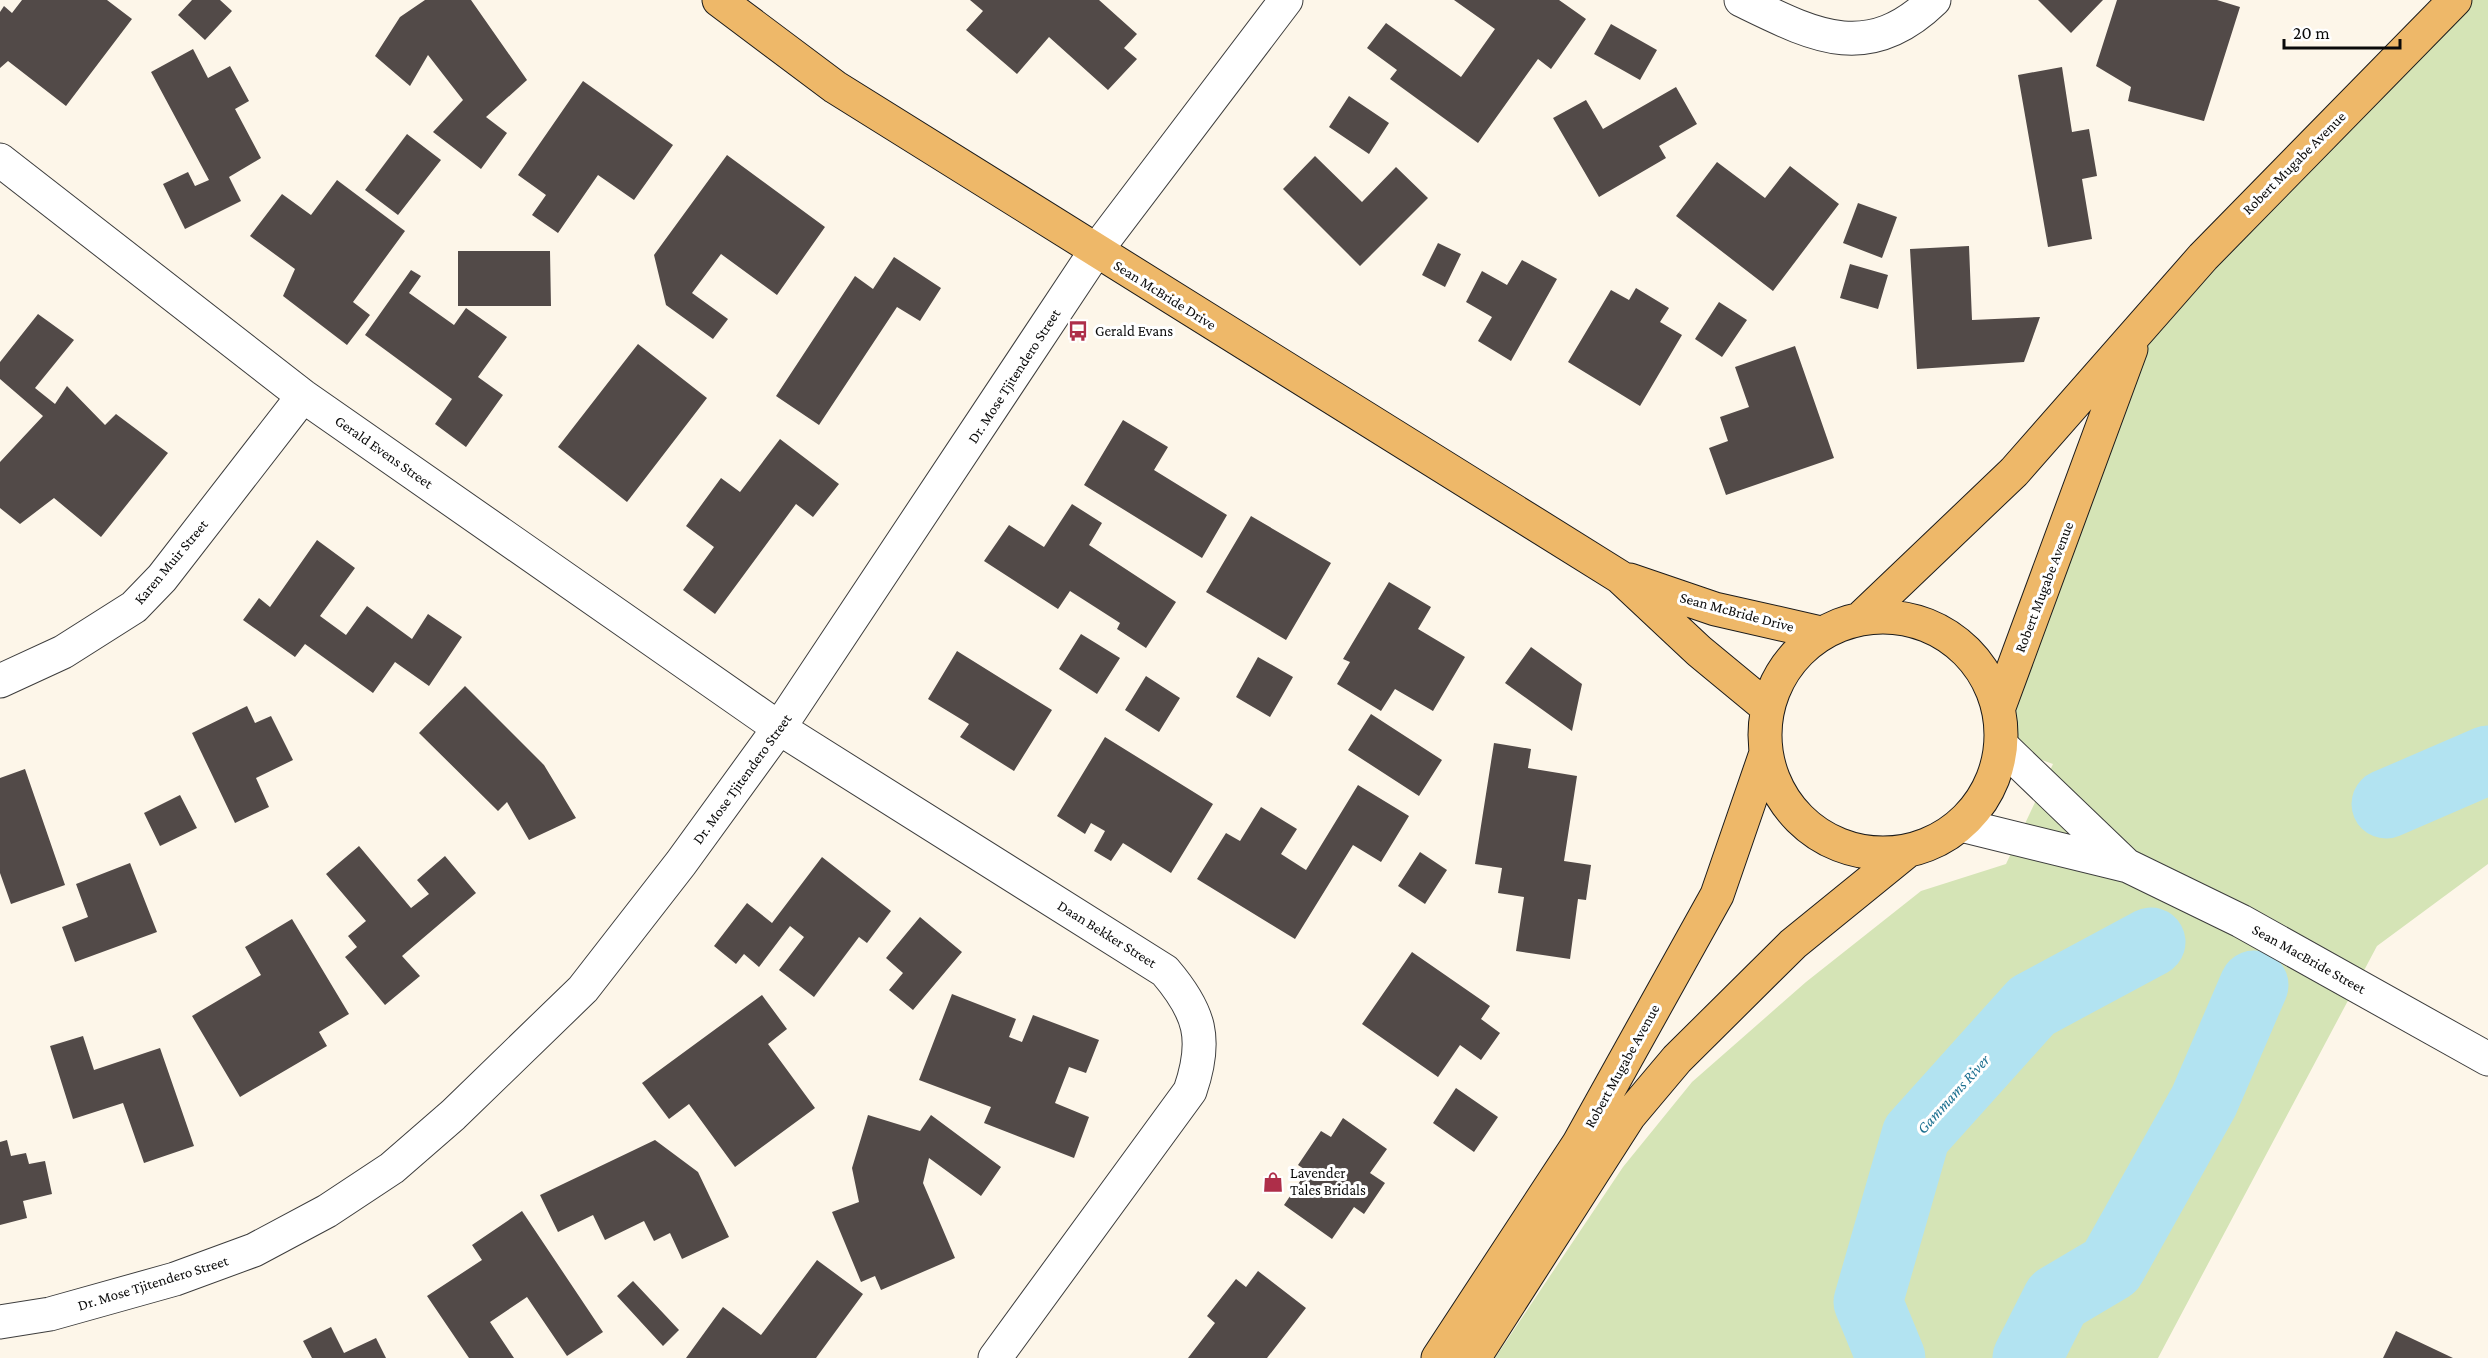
<svg xmlns="http://www.w3.org/2000/svg" width="2488" height="1358" viewBox="0 0 2488 1358" font-family="'Crimson Pro',serif">
  <rect width="100%" height="100%" fill="#fdf6e9"/>
  <path fill="#d5e4b6" d="M2455 0H2488V864L2377 946 2158 1358H1495L1623 1167 1692 1082 1806 982 1921 891 2006 864 2053 764 2002 746 1999 707 2138 331Z"/>
  <g fill="none" stroke-linecap="round" stroke-linejoin="round">
    <path stroke="#b2e3f1" stroke-width="69" d="M2386 804 2488 760
      M1891 1358 1868 1302 1916 1135 2032 1006 2151 942
      M2027 1358 2057 1299 2111 1267 2204 1101 2254 985"/>
  </g>
  <path fill="#524a48" d="M22 0H107L132 19 66 106 8 61 0 68V12L4 6 12 13Z
    M192 0H220L232 11 205 40 178 15Z
    M425 0H471L527 80 486 117 507 133 481 169 433 132 463 100 428 55 410 86 375 56 400 17Z
    M970 0H1099L1137 34 1124 48 1137 59 1108 90 1049 37 1017 74 966 30 983 11Z
    M1454 0H1559L1586 19 1551 69 1538 59 1478 143 1390 79 1397 70 1367 48 1386 23 1461 77 1495 29Z
    M2038 0H2103L2071 33Z
    M2117 0H2217L2240 7 2204 121 2128 101 2131 87 2096 66Z
    M1611 24 1657 50 1640 80 1594 54Z
    M193 49 208 78 230 66 249 101 235 109 261 158 229 177 241 201 185 229 163 184 188 172 195 186 209 180 151 72Z
    M2062 67 2072 132 2089 129 2097 176 2082 179 2092 239 2048 247 2018 75Z
    M583 81 673 145 634 200 598 175 558 233 532 215 546 195 518 175Z
    M1676 87 1697 124 1659 146 1666 158 1599 197 1553 118 1586 100 1603 129Z
    M1349 96 1389 123 1369 154 1329 127Z
    M407 134 441 160 398 215 365 190Z
    M727 155 825 227 777 295 721 254 692 293 728 319 713 339 666 305 654 255Z
    M1315 156 1362 202 1396 167 1428 198 1360 266 1283 189Z
    M1717 162 1765 198 1790 166 1839 204 1773 291 1676 216Z
    M337 180 405 231 353 302 370 315 347 345 283 296 295 269 250 236 282 194 311 215Z
    M1858 203 1897 217 1882 258 1843 243Z
    M1438 243 1461 254 1445 287 1422 275Z
    M1969 246 1972 320 2040 317 2024 362 1917 369 1910 249Z
    M458 251H550L551 306H458Z
    M894 257 941 288 920 321 897 307 819 425 776 396 855 276 873 289Z
    M1522 260 1557 279 1511 361 1478 341 1492 317 1466 302 1482 271 1507 285Z
    M1850 264 1888 275 1878 309 1840 298Z
    M411 270 421 276 409 293 454 325 466 308 507 337 478 377 503 395 466 447 435 424 452 399 365 335Z
    M1636 288 1669 308 1660 322 1682 335 1640 406 1568 362 1611 290 1629 300Z
    M1719 302 1747 320 1722 357 1695 339Z
    M38 314 74 340 35 388 55 404 67 386 105 425 116 414 168 453 101 537 54 498 20 524 0 508V462L43 416 0 379V362Z
    M638 344 707 398 627 502 558 447Z
    M1795 346 1834 458 1726 495 1709 448 1728 441 1720 417 1749 407 1735 367Z
    M1123 420 1168 447 1154 470 1227 515 1202 558 1084 485Z
    M780 439 839 484 813 517 796 504 715 614 683 590 714 547 686 526 721 478 740 492Z
    M1072 504 1102 523 1089 545 1176 602 1146 648 1117 629 1120 623 1070 591 1058 609 984 561 1009 525 1044 547Z
    M1251 516 1331 563 1286 640 1206 592Z
    M317 540 355 568 320 616 346 635 367 606 412 639 428 614 462 637 429 686 395 662 373 693 305 644 295 657 243 620 259 598 270 607Z
    M1389 582 1431 607 1418 629 1465 657 1433 711 1395 689 1381 711 1337 684 1350 662 1343 659Z
    M1081 634 1120 658 1097 694 1059 669Z
    M1531 647 1582 684 1572 731 1505 683Z
    M957 651 1052 710 1014 771 960 737 969 724 928 699Z
    M1258 657 1293 677 1270 717 1236 697Z
    M1146 676 1180 698 1159 732 1125 710Z
    M465 686 544 765 576 818 529 840 507 802 498 811 419 733Z
    M247 706 255 723 271 716 293 760 256 778 269 807 235 823 192 733Z
    M1371 714 1442 760 1419 796 1348 750Z
    M1105 737 1213 804 1171 873 1123 843 1111 861 1094 851 1105 831 1091 823 1085 834 1057 816Z
    M1494 743 1531 749 1528 768 1577 776 1564 861 1591 865 1586 900 1578 899 1570 959 1516 951 1524 897 1498 893 1502 868 1475 864Z
    M25 769 65 885 11 904 0 873V778Z
    M1358 785 1409 816 1381 862 1353 845 1295 939 1197 879 1226 833 1240 841 1261 807 1297 829 1281 854 1306 870Z
    M180 795 197 828 160 846 144 813Z
    M359 846 411 908 429 894 417 880 445 856 476 893 402 956 420 976 385 1005 345 957 357 947 348 936 366 921 326 874Z
    M1420 852 1447 870 1425 904 1398 886Z
    M822 857 891 911 867 943 859 937 814 997 779 970 804 937 790 926 759 967 744 954 736 964 714 946 747 903 772 923Z
    M130 863 157 932 75 962 62 927 88 917 76 884Z
    M920 917 962 952 913 1010 889 990 903 973 886 958Z
    M292 919 349 1014 319 1032 327 1046 240 1097 192 1016 261 975 245 947Z
    M1412 952 1490 1006 1481 1019 1500 1033 1481 1060 1460 1045 1438 1077 1362 1024Z
    M952 994 1016 1019 1009 1037 1022 1042 1033 1015 1099 1040 1086 1073 1069 1067 1055 1103 1089 1117 1074 1158 984 1123 991 1107 919 1080Z
    M762 995 787 1029 768 1044 815 1108 735 1167 689 1104 669 1119 642 1083Z
    M83 1036 94 1070 160 1048 194 1146 144 1163 123 1103 73 1119 50 1046Z
    M1456 1088 1498 1117 1474 1152 1433 1123Z
    M868 1115 920 1131 931 1115 1001 1167 981 1196 929 1158 923 1183 955 1258 881 1290 875 1276 861 1282 832 1212 859 1202 852 1168Z
    M1343 1118 1387 1149 1370 1173 1385 1183 1364 1214 1354 1207 1332 1239 1284 1205 1307 1171 1298 1165 1321 1131 1331 1137Z
    M7 1140 11 1156 26 1153 29 1164 45 1161 52 1194 23 1201 27 1218 0 1225V1142Z
    M655 1140 698 1172 729 1237 682 1259 670 1233 654 1241 644 1221 605 1240 593 1215 558 1232 540 1195Z
    M522 1211 603 1332 567 1356 527 1297 490 1322 514 1358H469L427 1296 482 1260 472 1245Z
    M817 1260 863 1294 816 1358H686L723 1307 761 1335Z
    M1258 1271 1306 1308 1267 1358H1188L1215 1323 1207 1316 1236 1279 1246 1287Z
    M633 1281 679 1330 663 1346 617 1296Z
    M331 1327 344 1353 376 1338 386 1358H312L303 1341Z
    M2396 1331 2453 1358H2383Z"/>
  <g fill="none" stroke-linecap="round" stroke-linejoin="round">
    <g stroke="#3d3d3d" stroke-width="35">
      <path id="minor" d="M1741 0C1813 35 1867 65 1934 0
        M0 160 303 396 779 728 1165 971C1200 1012 1208 1039 1190 1091L995 1358
        M0 681 63 652 134 607 162 578 303 396
        M2002 746 2126 865
        M1961 825 2128 866 2241 921 2488 1059
        M0 1322 50 1314 175 1279 254 1250 327 1211 392 1168 453 1115 583 989 681 863 779 728 1095 252 1286 0"/>
    </g>
    <g stroke="#1b1b1b" stroke-width="35">
      <path id="major" d="M719 0 835 87 1620 577 1699 651 1768 708
        M1630 580 1715 609 1821 633
        M1765 735a118 118 0 1 1 236 0a118 118 0 1 1-236 0Z
        M1862 617 2014 472 2203 257 2455 0
        M1999 707 2131 349
        M1438 1358 1579 1143 1717 895 1766 753
        M1474 1358 1629 1116 1677 1059 1793 944 1905 853"/>
    </g>
    <use href="#minor" stroke="#fff" stroke-width="33"/>
    <use href="#major" stroke="#eeb869" stroke-width="33"/>
  </g>
  <defs>
    <g id="bus-bare" transform="scale(1.62)"><path d="M-5-6H5V4H4V6H2V4H-2V6H-4V4H-5ZM-3.5-4V0h7V-4ZM-3.5 1.2v1.5H-2V1.2ZM2 1.2v1.5H3.5V1.2Z" fill="#ae2e49" stroke="#fff" stroke-width="2.5" paint-order="stroke"/></g>
    <g id="shop-bare" transform="scale(1.62)"><path d="M-5-2.5h2.3a2.7 3.5 0 0 1 5.4 0H5L5.5 6h-11ZM-1.5-2.5h3a1.5 2.3 0 0 0-3 0Z" fill="#ae2e49" stroke="#fff" stroke-width="2.5" paint-order="stroke"/></g>
  </defs>
  <g fill-rule="evenodd">
    <use href="#bus-bare" x="1078" y="331"/>
    <use href="#shop-bare" x="1273" y="1182"/>
  </g>
  <g text-anchor="middle" dominant-baseline="central" stroke-width="6" stroke-linejoin="round" paint-order="stroke">
    <g font-size="15" fill="#0a0a0a" stroke="#fff">
      <text transform="translate(2294 163) rotate(-45)">Robert Mugabe Avenue</text>
      <text transform="translate(1165 295) rotate(32)">Sean McBride Drive</text>
      <text transform="translate(1014 376) rotate(-57)">Dr. Mose Tjitendero Street</text>
      <text transform="translate(384 452) rotate(35)">Gerald Evens Street</text>
      <text transform="translate(171 562) rotate(-50)">Karen Muir Street</text>
      <text transform="translate(2044 587) rotate(-69)">Robert Mugabe Avenue</text>
      <text transform="translate(1737 612) rotate(15)">Sean McBride Drive</text>
      <text transform="translate(742 779) rotate(-54)">Dr. Mose Tjitendero Street</text>
      <text transform="translate(1107 934) rotate(32)">Daan Bekker Street</text>
      <text transform="translate(2309 959) rotate(29)">Sean MacBride Street</text>
      <text transform="translate(1622 1066) rotate(-61)">Robert Mugabe Avenue</text>
      <text transform="translate(153 1283) rotate(-17)">Dr. Mose Tjitendero Street</text>
    </g>
    <g font-size="15" fill="#0a0a0a" stroke="#fff" text-anchor="start">
      <text x="1095" y="331">Gerald Evans</text>
      <text x="1290" y="1173">Lavender<tspan x="1290" dy="17">Tales Bridals</tspan></text>
    </g>
    <g font-size="16" font-style="italic" fill="#1e7191" stroke="#fff">
      <text transform="translate(1953 1094) rotate(-48)">Gammams River</text>
    </g>
  </g>
  <path d="M2284 39v9h116v-9" fill="none" stroke="#0a0a0a" stroke-width="3"/>
  <text x="2293" y="39" font-size="18" fill="#0a0a0a" stroke="#ffffff" stroke-width="4.5" paint-order="stroke">20 m</text>
</svg>
